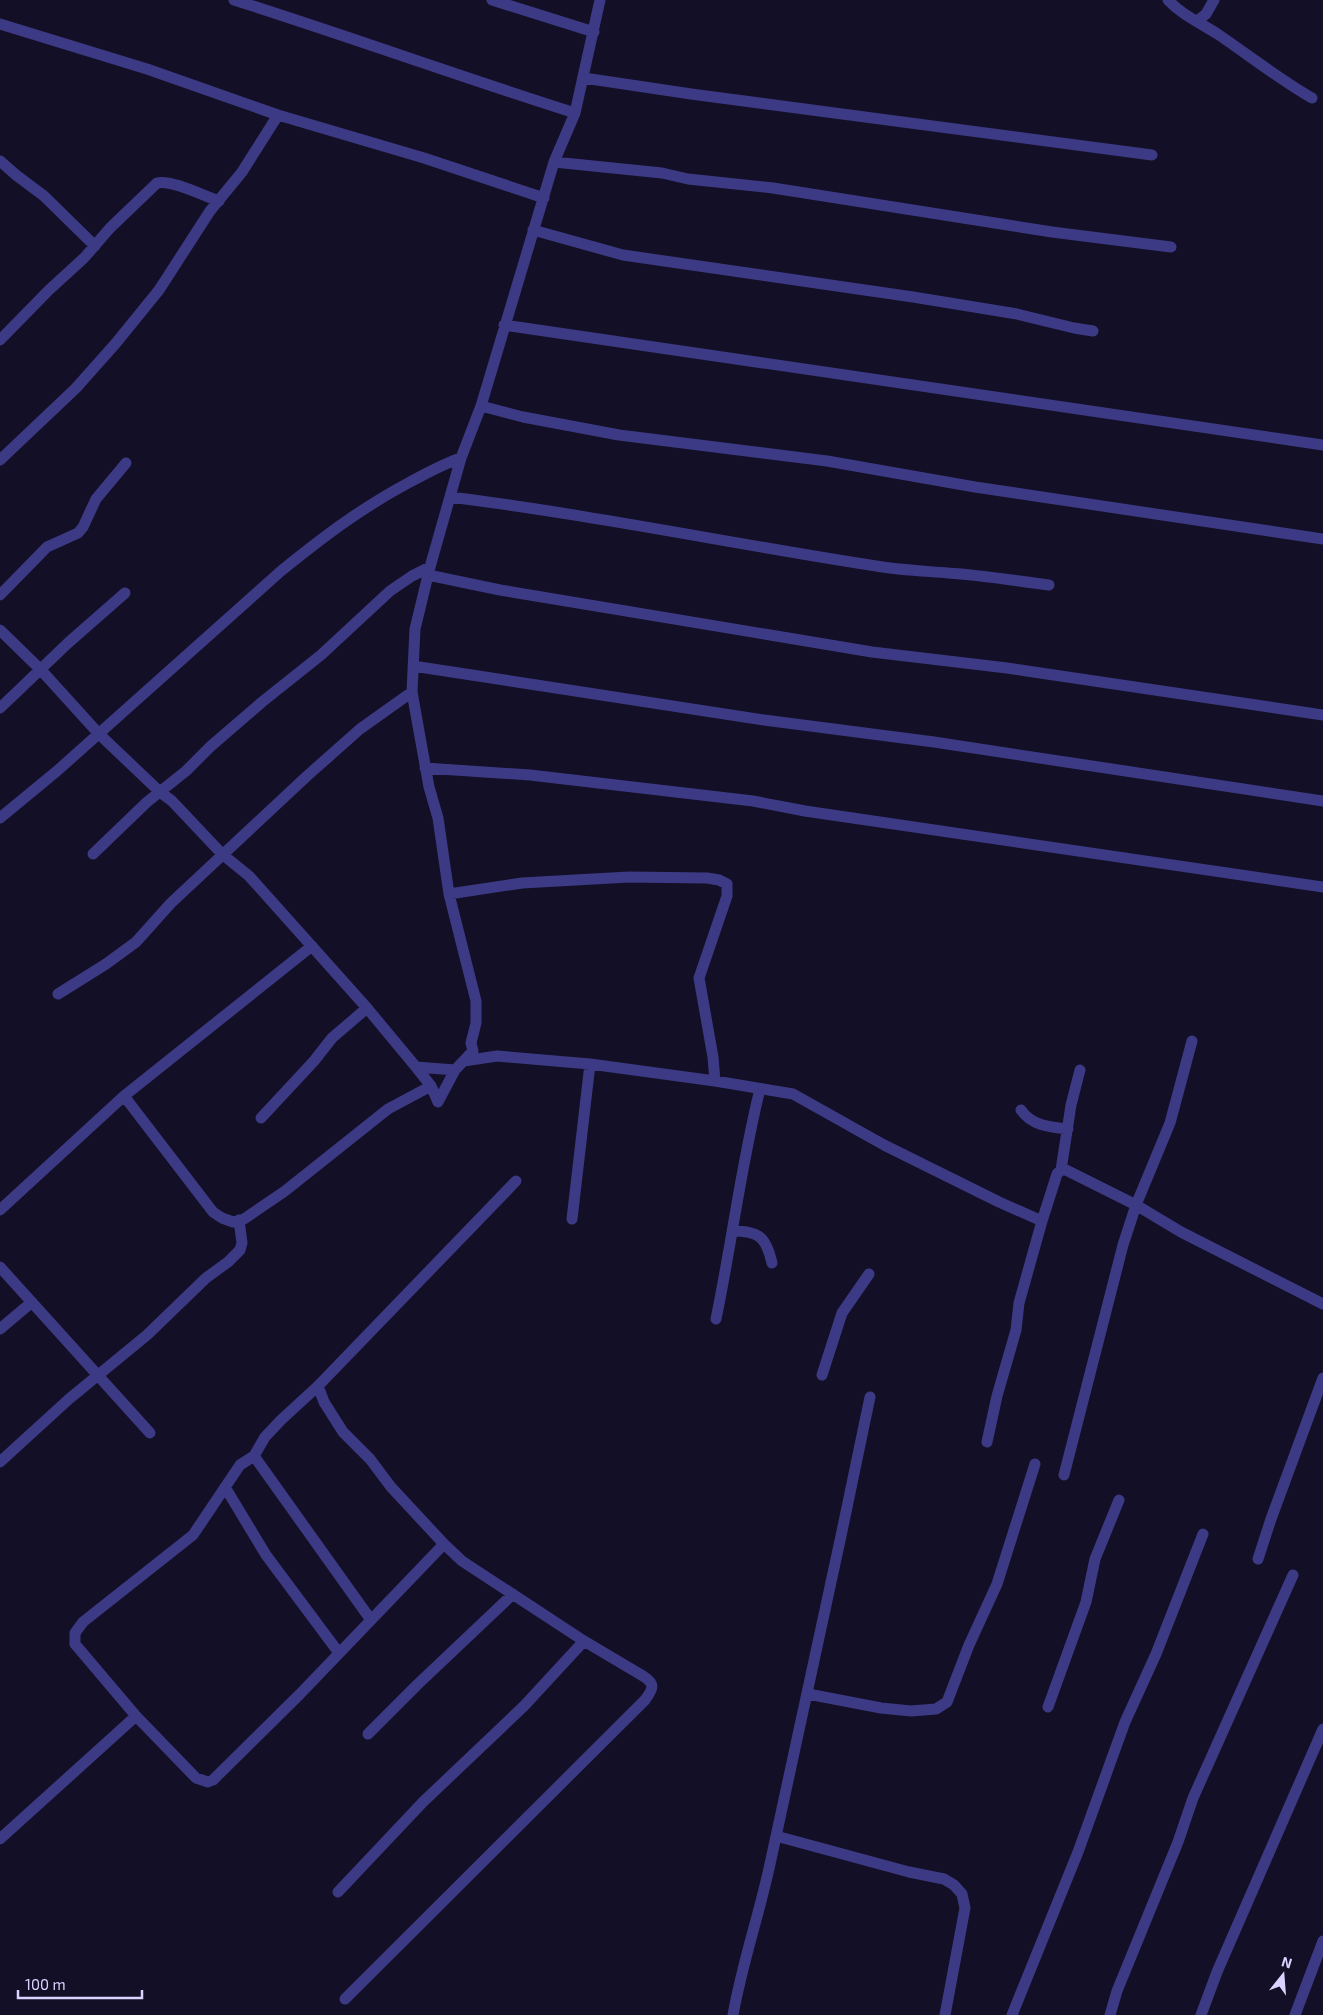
<svg xmlns="http://www.w3.org/2000/svg" width="1323" height="2015" viewBox="0 0 1323 2015" font-family="'Exo 2',sans-serif">
  <rect width="100%" height="100%" fill="#130f26"/>
  <g fill="none" stroke-linecap="round" stroke-linejoin="round">
    <path stroke="#3d3a85" stroke-width="11" d="M234 0C348 36 461 77 575 113
      M492 0 594 32
      M1168 0C1183 16 1201 23 1219 35 1250 56 1279 79 1312 98
      M1197 21 1206 14 1214 0
      M0 24 147 69 278 115 424 158 544 198
      M584 78 691 94 1152 155
      M0 161 16 175 44 196 95 246
      M554 162 662 173 688 179 773 188 1052 232 1171 247
      M533 230 623 255 913 297 1017 314 1074 328 1093 331
      M504 325 1323 445
      M0 340 49 290 84 258 110 228 157 183C171 179 204 196 219 201
      M481 406 523 417 619 435 827 461 975 487 1323 539
      M0 460 76 388 116 343 159 290 210 211 242 172 278 115
      M450 497C593 515 734 544 876 566 900 570 924 571 948 573 982 575 1016 581 1049 585
      M428 575 500 590 872 652 1007 668 1323 715
      M0 595 47 547 78 533 83 527 96 499 126 463
      M0 630 41 670 99 734 160 792 172 801 222 854 249 876 367 1008 416 1067 431 1086 438 1102
      M413 666 764 720 934 742 1323 801
      M0 708 68 643 125 593
      M425 768 530 775 753 801 805 811 1323 887
      M0 818 57 771 281 571C323 537 361 508 410 482 427 473 443 464 461 458
      M93 854 147 802 186 771 211 746 262 702 321 655 390 591 412 576 430 567
      M449 894 522 883 629 877 707 878 719 880 727 884V896L699 978 713 1057 715 1081
      M58 994 106 964 136 942 171 903 307 776 360 729 412 692
      M464 1061 497 1056 590 1064 715 1081 793 1094 884 1145 999 1202 1042 1221 1019 1303 1016 1330 997 1396 987 1442
      M416 1067 455 1070
      M124 1096 213 1212 222 1218 233 1222 244 1219 285 1191 388 1109 431 1086
      M438 1102 455 1070 473 1051 471 1043 476 1023V1001L449 894 438 818 429 787 412 692 415 629 430 567 461 458 481 406 554 162 575 113 600 0
      M1021 1110C1032 1126 1050 1127 1068 1129
      M261 1118 314 1061 332 1038 367 1008
      M1061 1170 1071 1105 1080 1070
      M0 1210 124 1096 312 946
      M572 1219 590 1064
      M1042 1221 1057 1174 1061 1170H1066L1136 1205 1181 1232 1323 1304
      M733 1231C759 1231 766 1237 772 1263
      M0 1267 150 1433
      M716 1319C732 1242 741 1165 760 1089
      M0 1329 32 1302
      M822 1375 842 1313 869 1274
      M318 1386 324 1402 343 1432 370 1459 391 1487 444 1544 462 1561 584 1641 643 1676C656 1684 653 1689 645 1700L345 1999
      M254 1456 371 1620
      M0 1462 69 1399 147 1335 206 1278 228 1262 240 1250 242 1243 239 1220
      M1064 1475 1123 1245 1136 1205 1170 1123 1192 1041
      M225 1487 266 1555 339 1653
      M1258 1559 1271 1519 1323 1378
      M808 1694 881 1708 911 1711 936 1709 947 1702 969 1645 997 1584 1035 1464
      M1048 1707 1086 1602 1095 1559 1119 1500
      M136 1716 196 1778 208 1782 213 1780 300 1694 444 1544
      M368 1734 418 1684 513 1594
      M776 1836 909 1872 944 1879 954 1885 962 1894 965 1908 945 2015
      M0 1839 136 1716 75 1644V1633L83 1622 193 1535 240 1465 254 1456 265 1437 281 1420 318 1386 516 1181
      M338 1892 423 1802 524 1706 584 1641
      M733 2015C742 1964 759 1915 770 1864 804 1709 838 1553 870 1397
      M1012 2015 1078 1852 1125 1722 1156 1654 1203 1534
      M1110 2015 1117 1991 1178 1842 1193 1798 1293 1575
      M1201 2015 1217 1972 1323 1729
      M1295 2015 1323 1941"/>
  </g>
  <g transform="translate(1283 1975) rotate(17)" stroke="#130f26" stroke-width="4" paint-order="stroke">
  <path d="M0-4L9 19L0 12L-9 19Z" fill="#d9d4ff"/>
  <text y="-8" font-size="14" font-weight="bold" text-anchor="middle" fill="#d9d4ff">N</text>
  </g>
  <path d="M18 1990v8h124v-8" fill="none" stroke="#d9d4ff" stroke-width="2.5"/>
  <text x="25" y="1990" font-size="15" fill="#d9d4ff" stroke="#130f26" stroke-width="4" paint-order="stroke">100 m</text>
</svg>
